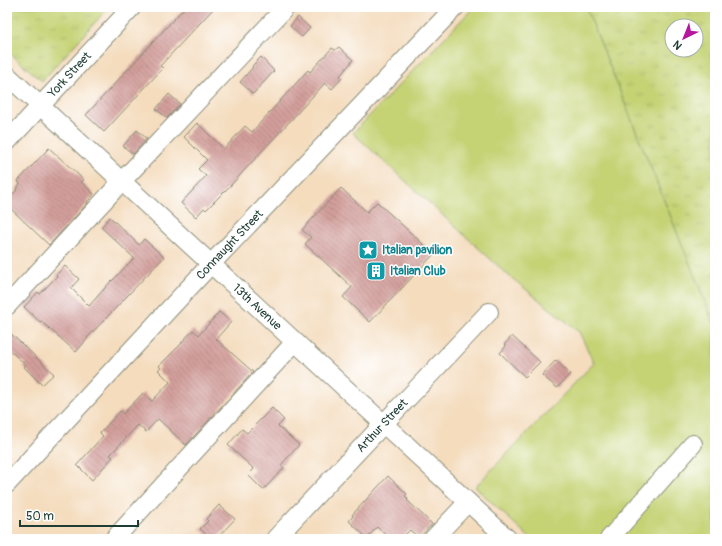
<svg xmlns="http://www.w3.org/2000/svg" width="722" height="546" viewBox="0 0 722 546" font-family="Pangolin,sans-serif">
  <defs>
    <pattern id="park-tufts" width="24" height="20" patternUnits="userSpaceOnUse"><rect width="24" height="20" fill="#c5d374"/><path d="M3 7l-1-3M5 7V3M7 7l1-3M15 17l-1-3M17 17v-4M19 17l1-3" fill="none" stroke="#a9b665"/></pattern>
    <pattern id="building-back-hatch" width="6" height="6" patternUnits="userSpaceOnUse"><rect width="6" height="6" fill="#d39f9b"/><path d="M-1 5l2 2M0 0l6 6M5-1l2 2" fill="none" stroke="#ab837f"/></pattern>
  </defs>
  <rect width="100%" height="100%" fill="#fff"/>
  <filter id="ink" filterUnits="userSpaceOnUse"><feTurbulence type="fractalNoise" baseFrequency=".025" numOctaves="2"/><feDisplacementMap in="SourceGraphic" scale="8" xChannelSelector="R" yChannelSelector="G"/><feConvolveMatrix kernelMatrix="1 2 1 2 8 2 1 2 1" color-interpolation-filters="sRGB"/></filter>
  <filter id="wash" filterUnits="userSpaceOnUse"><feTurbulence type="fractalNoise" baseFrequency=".012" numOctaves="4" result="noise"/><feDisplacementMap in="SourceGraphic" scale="16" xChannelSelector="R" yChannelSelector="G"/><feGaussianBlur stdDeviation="0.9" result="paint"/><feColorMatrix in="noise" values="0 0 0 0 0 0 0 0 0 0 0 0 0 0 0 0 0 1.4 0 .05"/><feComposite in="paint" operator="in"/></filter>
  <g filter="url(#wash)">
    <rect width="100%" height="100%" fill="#f4dcbd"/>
    <path fill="#c5d374" stroke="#728854" d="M474 7H586L715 326V539H531L475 487 594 363 579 332 508 275 353 133Z"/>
    <path fill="url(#park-tufts)" stroke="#728854" fill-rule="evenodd" d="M7 7H109L42 81 7 51Z
      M586 7H715V326ZM672 26H696V50H672Z"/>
    <g id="blocks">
      <path fill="url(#building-back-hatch)" d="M185 7H215L160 66 163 68 104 132 86 115Z
        M298 17 310 28 302 37 290 26Z
        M339 47 353 60 340 76 342 78 332 89 325 83 230 186 206 210 204 208 196 217 181 203 206 176 198 169 207 160 184 137 197 123 224 149 245 126 252 132 308 70 310 72 332 48 335 50Z
        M261 57 274 71 253 94 240 82 253 67 252 66Z
        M169 94 180 104 167 118 156 109Z
        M137 130 147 139 133 154 123 146Z
        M49 148 84 180 81 182 94 194 87 202 88 203 49 245 10 208 12 207 7 202V200L17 190 16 189 20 184 18 181Z
        M341 188 367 212 377 202 434 254 370 322 343 297 352 287 305 244 311 237 302 230Z
        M110 217 139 245 144 239 164 257 109 315 87 338H88L76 352 41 321 40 322 24 307 38 292 40 294 57 276 56 275 65 266 79 279 71 288 89 306 112 280V281L134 258 101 227Z
        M219 312 231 322 216 339 253 372 186 445 158 419 146 432 138 425 110 455 113 457 92 480 77 465 103 436 100 433 120 411 123 414 143 393 152 401 170 382 158 370 161 368 159 366 182 343H181L193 330 199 335Z
        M7 330 54 374 42 385 24 367 26 365 7 348Z
        M512 336 540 362 525 377 500 353 506 346 504 345Z
        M556 360 570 374 557 388 542 375Z
        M272 408 284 420 278 426 299 445 281 465 284 468 263 490 248 475 254 469 228 445 242 429 247 433Z
        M388 476 407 494 405 496 408 499 407 500 432 524 419 538 410 530 401 539H390L377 527 367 538 349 521 353 516 352 515Z
        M219 505 235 519 216 539H211L200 529 208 521 206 519Z"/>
    </g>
  </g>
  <g filter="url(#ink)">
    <use href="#blocks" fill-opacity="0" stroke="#8a8c78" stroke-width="1"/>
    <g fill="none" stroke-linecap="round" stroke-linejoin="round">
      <g stroke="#8a8c78" stroke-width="20">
        <g id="minor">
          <path id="s1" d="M7 75 508 539"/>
          <path id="s2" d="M7 142 132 7"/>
          <path d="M7 306 122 181 286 7"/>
          <path id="s3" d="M7 484 211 264 455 7"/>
          <path d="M114 539 295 342"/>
          <path id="s4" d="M275 539 489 312"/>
          <path d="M433 539 468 502"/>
          <path d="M609 539 693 444"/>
        </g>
      </g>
      <use href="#minor" stroke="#fff" stroke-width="18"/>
    </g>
  </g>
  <defs>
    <g id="sight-square" transform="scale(1)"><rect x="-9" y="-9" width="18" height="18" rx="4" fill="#0f9aa8" stroke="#fff"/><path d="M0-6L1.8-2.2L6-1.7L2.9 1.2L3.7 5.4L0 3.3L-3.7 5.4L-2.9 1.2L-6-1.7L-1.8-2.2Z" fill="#fff"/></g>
    <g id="building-square" transform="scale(1)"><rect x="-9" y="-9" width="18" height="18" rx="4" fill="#0f9aa8" stroke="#fff"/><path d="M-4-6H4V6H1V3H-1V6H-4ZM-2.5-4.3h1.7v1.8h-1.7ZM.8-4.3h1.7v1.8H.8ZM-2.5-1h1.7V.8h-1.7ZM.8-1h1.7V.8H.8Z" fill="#fff"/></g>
  </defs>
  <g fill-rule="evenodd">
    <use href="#sight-square" x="368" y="250"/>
    <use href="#building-square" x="376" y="271"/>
  </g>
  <g text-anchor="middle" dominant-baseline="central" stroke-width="3" stroke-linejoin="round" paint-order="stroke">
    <g font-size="12" fill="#1f3d34" stroke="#fff">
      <text stroke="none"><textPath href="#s2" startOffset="92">York Street</textPath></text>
      <text stroke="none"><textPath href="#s3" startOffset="327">Connaught Street</textPath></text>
      <text stroke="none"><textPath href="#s1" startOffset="341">13th Avenue</textPath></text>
      <text stroke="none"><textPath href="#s4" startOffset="156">Arthur Street</textPath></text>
    </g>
    <g font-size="12" font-weight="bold" fill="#0d838f" stroke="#fff" text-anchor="start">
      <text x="382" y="250">Italian pavilion</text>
      <text x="390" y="271">Italian Club</text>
    </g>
  </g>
  <rect width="722" height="546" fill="none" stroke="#fff" stroke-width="24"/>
  <g transform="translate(684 38) rotate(223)"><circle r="19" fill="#ffffff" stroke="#a5b1ae"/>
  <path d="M0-3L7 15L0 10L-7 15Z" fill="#b5179e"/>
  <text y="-6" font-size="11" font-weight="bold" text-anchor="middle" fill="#1f3d34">N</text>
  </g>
  <path d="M20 520v6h118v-6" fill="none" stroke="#1f3d34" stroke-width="2"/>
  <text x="26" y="520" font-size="12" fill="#1f3d34" stroke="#ffffff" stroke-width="3" paint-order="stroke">50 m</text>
</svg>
